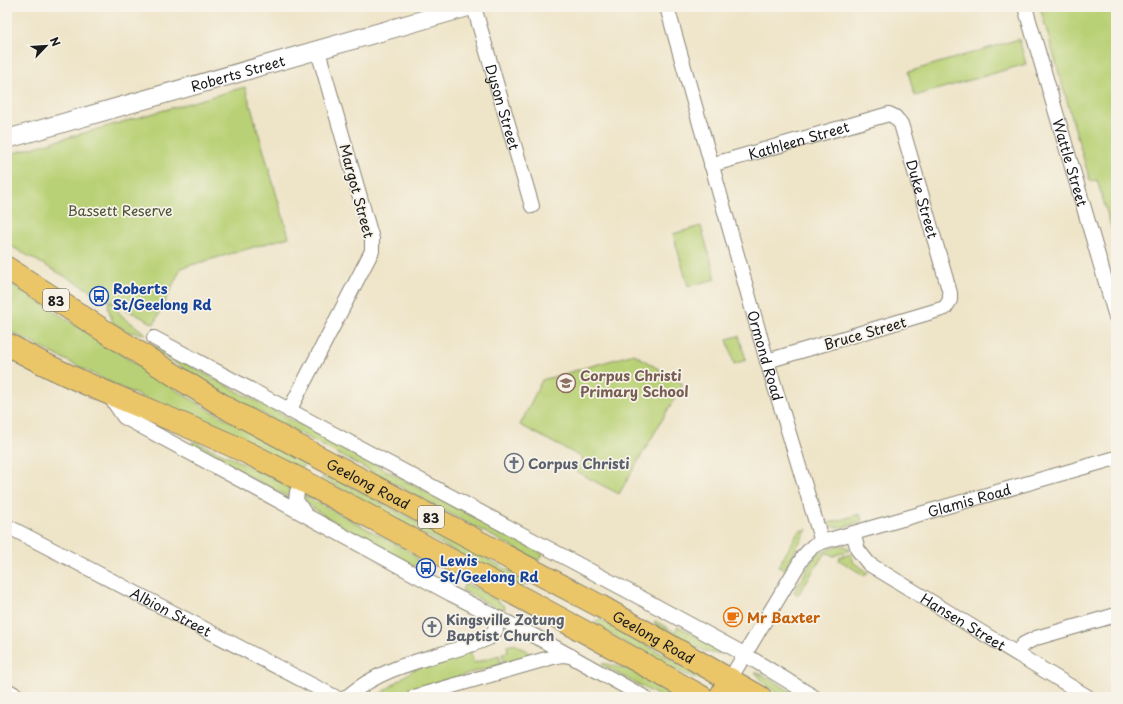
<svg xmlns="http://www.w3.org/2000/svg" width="1123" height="704" viewBox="0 0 1123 704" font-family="'Playpen Sans',sans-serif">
  <rect width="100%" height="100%" fill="#f7f3e8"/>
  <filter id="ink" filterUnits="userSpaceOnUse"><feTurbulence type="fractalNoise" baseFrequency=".025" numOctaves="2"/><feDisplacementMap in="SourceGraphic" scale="8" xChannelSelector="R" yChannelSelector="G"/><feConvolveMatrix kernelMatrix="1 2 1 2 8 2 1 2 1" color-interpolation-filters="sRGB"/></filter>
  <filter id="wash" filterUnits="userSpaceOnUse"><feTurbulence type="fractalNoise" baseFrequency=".012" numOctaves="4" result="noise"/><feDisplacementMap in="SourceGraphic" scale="16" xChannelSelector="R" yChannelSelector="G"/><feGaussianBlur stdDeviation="0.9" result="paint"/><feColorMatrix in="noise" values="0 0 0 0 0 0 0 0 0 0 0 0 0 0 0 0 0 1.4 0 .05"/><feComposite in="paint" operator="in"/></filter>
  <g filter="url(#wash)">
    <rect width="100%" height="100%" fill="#eee4c8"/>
    <path fill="#b9d176" stroke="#6a7649" d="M1040 7H1116V243L1097 180 1090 181Z
      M1019 39 1026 64 915 96 908 72Z
      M245 87 289 237 181 268 154 324 110 301 122 316 146 334 128 332 113 323 108 308 109 301 7 244V155Z
      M701 226 716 279 688 286 673 234Z
      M7 281 173 388 206 408 308 463 301 468 115 385 7 330Z
      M739 336 746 360 734 364 727 339Z
      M145 344H149L543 554 539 561 216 389Z
      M634 354 683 384 619 494 577 472 583 458 520 425 542 380Z
      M193 441 226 455 290 487 288 497 194 447 192 444Z
      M323 476 342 482 529 581V583L520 587 321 478Z
      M304 495 405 549 414 555 420 564 418 568 326 517 306 503Z
      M860 514 862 521C849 525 838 531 826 524Z
      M807 529 785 569 778 567 797 534 800 531Z
      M841 545 847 547 850 550 833 556 828 553 824 554 798 595 794 592 816 554Z
      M851 554 854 563 868 572 865 576 839 560 840 557Z
      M465 584 481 590 504 606 505 609 500 610 462 590Z
      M600 619 706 679C687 682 617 637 596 626V621Z
      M655 621 675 632 678 626 714 646 722 653C709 659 667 631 654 624Z
      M515 644 533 655 504 663 502 654 508 652 507 646Z
      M470 651 474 663 499 655 501 664 389 697H376L413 670Z
      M603 663 632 670 679 697H661L602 665Z
      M755 672 763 675 800 697H783L767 686Z"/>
  </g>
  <g filter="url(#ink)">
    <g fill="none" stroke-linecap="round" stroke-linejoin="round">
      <g stroke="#858072" stroke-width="16">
        <g id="minor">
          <path id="s1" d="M474 7 532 206"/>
          <path id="s2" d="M667 7 767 361 822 542 813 546 803 557 730 679"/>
          <path id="s3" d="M1025 7 1116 317"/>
          <path id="s4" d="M711 165 889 114 895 117 901 124 950 293V300L945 308 767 361"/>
          <path d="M154 338 643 599 744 654 814 697"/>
          <path d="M109 395 124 417 451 594 540 639 644 697"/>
          <path d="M289 411 372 251V239L318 51"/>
          <path d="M303 481 297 492 296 500 305 514"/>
          <path id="s5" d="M7 526 335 697"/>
          <path id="s6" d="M853 533 858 550 869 564 1088 697"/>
          <path id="s7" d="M822 542 1116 458"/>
          <path d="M1016 653 1024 644 1036 638 1116 615"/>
          <path d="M7 690 19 697"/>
          <path d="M347 697C388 661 442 658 489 638L496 630 494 616"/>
          <path d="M414 697 553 657 563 655 571 656"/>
        </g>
      </g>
      <g stroke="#858072" stroke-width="20">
        <g id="tertiary">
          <path id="s8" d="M7 139 468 7"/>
        </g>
      </g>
      <g stroke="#858072" stroke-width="24">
        <g id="trunk">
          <path id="s9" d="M7 268 106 332 230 410 600 606 760 697"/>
          <path d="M7 344C85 389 169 415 250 454 311 484 370 517 430 549 521 597 612 646 702 697"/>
          <path d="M720 697 730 679"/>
        </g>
      </g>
      <use href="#minor" stroke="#fff" stroke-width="14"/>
      <use href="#tertiary" stroke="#fff" stroke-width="18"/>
      <use href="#trunk" stroke="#ebc669" stroke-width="22"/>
    </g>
  </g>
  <defs>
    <g id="bus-ring" transform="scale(1)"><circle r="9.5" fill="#f7f3e8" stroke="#1a4fb4" stroke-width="1.5"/><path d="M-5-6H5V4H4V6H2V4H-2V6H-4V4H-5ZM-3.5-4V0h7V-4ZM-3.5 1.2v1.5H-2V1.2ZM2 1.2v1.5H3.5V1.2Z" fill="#1a4fb4"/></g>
    <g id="school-ring" transform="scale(1)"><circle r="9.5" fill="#f7f3e8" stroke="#8d6e63" stroke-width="1.5"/><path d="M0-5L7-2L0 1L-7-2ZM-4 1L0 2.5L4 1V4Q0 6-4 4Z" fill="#8d6e63"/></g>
    <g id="church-ring" transform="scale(1)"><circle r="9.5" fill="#f7f3e8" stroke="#6b7280" stroke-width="1.5"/><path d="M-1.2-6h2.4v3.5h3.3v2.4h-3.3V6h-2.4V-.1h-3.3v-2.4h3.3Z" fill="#6b7280"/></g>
    <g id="cafe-ring" transform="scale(1)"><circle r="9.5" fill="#f7f3e8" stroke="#e8710a" stroke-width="1.5"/><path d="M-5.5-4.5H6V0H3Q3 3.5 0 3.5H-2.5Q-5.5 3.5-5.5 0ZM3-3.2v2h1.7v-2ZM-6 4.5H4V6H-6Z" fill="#e8710a"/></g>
  </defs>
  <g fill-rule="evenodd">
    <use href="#bus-ring" x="99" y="296"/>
    <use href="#school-ring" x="566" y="383"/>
    <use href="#church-ring" x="514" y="463"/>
    <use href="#bus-ring" x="426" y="568"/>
    <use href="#cafe-ring" x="733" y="617"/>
    <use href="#church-ring" x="432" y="627"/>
  </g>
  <g text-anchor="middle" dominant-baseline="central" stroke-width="3.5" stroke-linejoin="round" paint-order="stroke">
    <g fill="#f7f3e8" stroke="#5e5c59" stroke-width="1">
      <rect x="43" y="289" width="26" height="22" rx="3"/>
      <rect x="418" y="506" width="26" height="22" rx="3"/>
    </g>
    <g font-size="13" font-weight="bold" fill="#1c1c1c">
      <text x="56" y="300">83</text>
      <text x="431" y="517">83</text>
    </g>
    <g font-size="14" fill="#1c1c1c" stroke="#f7f3e8">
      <text stroke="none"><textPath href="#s8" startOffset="240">Roberts Street</textPath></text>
      <text stroke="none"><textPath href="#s1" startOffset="104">Dyson Street</textPath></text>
      <text stroke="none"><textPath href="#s4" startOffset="91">Kathleen Street</textPath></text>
      <text stroke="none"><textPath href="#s3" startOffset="162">Wattle Street</textPath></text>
      <text transform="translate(357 191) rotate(75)">Margot Street</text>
      <text stroke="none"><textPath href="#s4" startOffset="279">Duke Street</textPath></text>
      <text transform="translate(865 333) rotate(-16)">Bruce Street</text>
      <text stroke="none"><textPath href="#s2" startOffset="362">Ormond Road</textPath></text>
      <text stroke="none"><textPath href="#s9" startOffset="421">Geelong Road</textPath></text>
      <text stroke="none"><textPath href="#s7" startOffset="153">Glamis Road</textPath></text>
      <text stroke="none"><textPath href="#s5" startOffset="185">Albion Street</textPath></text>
      <text stroke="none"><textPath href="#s6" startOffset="146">Hansen Street</textPath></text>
      <text stroke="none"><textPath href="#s9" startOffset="745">Geelong Road</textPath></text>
    </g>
    <g font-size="14" fill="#4b5237" stroke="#f7f3e8">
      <text x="120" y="210">Bassett Reserve</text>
    </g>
    <g font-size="14" font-weight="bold" fill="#164399" stroke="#f7f3e8" text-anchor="start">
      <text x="113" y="288">Roberts<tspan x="113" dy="16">St/Geelong Rd</tspan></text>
      <text x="440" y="560">Lewis<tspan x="440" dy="16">St/Geelong Rd</tspan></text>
    </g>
    <g font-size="14" font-weight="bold" fill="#785e54" stroke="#f7f3e8" text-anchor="start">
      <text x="580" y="375">Corpus Christi<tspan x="580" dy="16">Primary School</tspan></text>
    </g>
    <g font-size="14" font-weight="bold" fill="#5b616d" stroke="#f7f3e8" text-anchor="start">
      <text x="528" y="463">Corpus Christi</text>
      <text x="446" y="619">Kingsville Zotung<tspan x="446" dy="16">Baptist Church</tspan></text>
    </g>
    <g font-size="14" font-weight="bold" fill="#c56008" stroke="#f7f3e8" text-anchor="start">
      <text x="747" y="617">Mr Baxter</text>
    </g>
  </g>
  <rect width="1123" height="704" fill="none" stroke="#f7f3e8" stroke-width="24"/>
  <g transform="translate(46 46) rotate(65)" stroke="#f7f3e8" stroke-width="3" paint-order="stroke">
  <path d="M0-3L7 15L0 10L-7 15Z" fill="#1c1c1c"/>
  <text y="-6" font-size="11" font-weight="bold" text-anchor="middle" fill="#1c1c1c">N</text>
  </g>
</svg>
